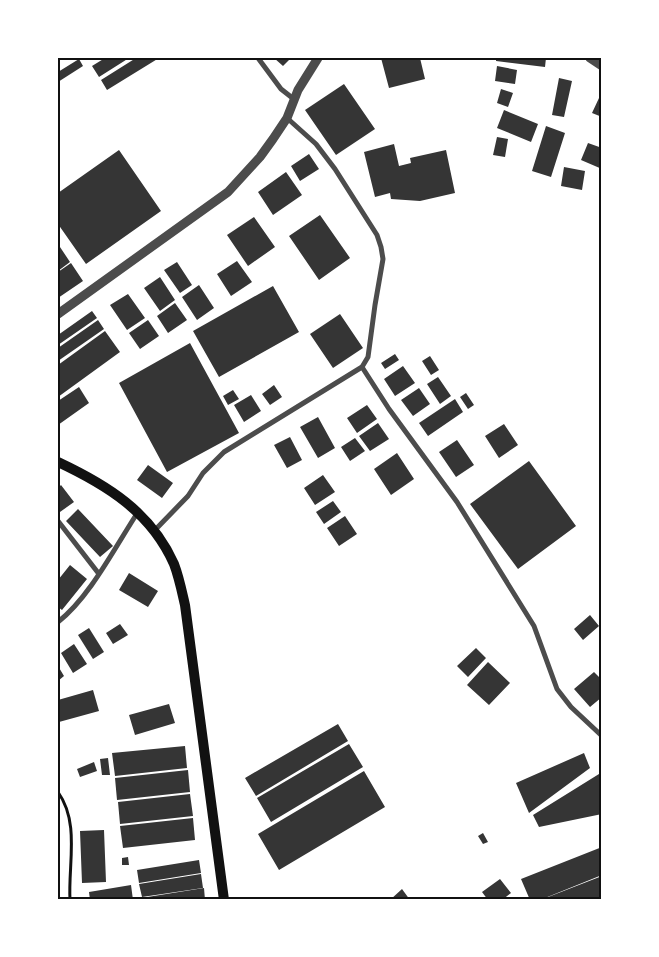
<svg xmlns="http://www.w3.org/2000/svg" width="659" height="957" viewBox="0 0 659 957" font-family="'PT Sans',sans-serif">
  <rect width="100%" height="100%" fill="#fff"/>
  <path fill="#353535" d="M105 58H129L99 77 92 66Z
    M136 58H159L107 90 101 80Z
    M274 58H291L283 66Z
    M381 58H420L425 79 389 88Z
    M496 58H546L545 67 496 61Z
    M79 59 83 66 58 82V72Z
    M497 66 517 70 515 84 495 81Z
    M559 78 572 81 564 117 552 115Z
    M344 84 375 129 336 155 305 110Z
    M501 89 513 93 508 107 497 103Z
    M599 98 602 99V117L592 113Z
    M504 110 538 124 531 142 497 128Z
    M546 126 565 133 551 177 532 171Z
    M497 137 508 139 505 157 493 155Z
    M588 143 602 148V169L581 160Z
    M394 144 399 166 411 163 410 158 446 150 455 193 420 201 391 199 390 193 375 197 364 152Z
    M119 150 161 211 86 264 58 224V193Z
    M309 154 319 169 300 181 291 166Z
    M564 167 585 171 582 190 561 186Z
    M286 172 302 195 273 215 258 192Z
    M320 215 350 258 319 280 289 236Z
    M254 217 275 247 248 266 227 235Z
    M58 244 70 262 58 271Z
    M237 261 252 282 231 296 217 274Z
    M177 262 192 285 180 293 164 270Z
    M71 263 83 281 58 298V272Z
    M160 277 175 300 160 311 144 288Z
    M199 285 214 308 197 320 182 297Z
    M273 286 299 332 219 377 193 331Z
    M128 294 145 318 127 330 110 305Z
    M175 303 187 320 168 333 157 316Z
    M92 311 97 318 58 345V335Z
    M340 314 363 348 333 368 310 334Z
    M98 320 104 329 58 361V348Z
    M148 320 159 336 140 349 129 333Z
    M105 331 120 352 58 397V365Z
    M190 343 239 433 167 472 119 383Z
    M395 354 399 360 385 369 381 363Z
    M430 356 439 370 431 375 422 361Z
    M403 366 415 383 395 396 384 379Z
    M438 377 451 396 440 404 427 384Z
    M274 385 282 397 270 405 262 394Z
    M79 387 89 403 58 425V401Z
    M419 388 430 404 413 416 401 400Z
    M233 390 239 399 228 405 223 396Z
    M466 393 474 405 468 409 460 397Z
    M251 395 261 411 244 422 234 405Z
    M455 399 463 412 428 436 419 423Z
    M367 405 377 419 357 433 347 418Z
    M318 417 335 448 318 458 300 427Z
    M378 423 389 439 370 451 359 436Z
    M504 424 518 445 499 458 485 436Z
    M290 437 302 460 287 468 274 445Z
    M355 438 365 451 350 461 341 447Z
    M457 440 474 465 456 477 439 452Z
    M397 453 414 479 391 495 374 469Z
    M529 461 576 526 518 569 470 504Z
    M148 465 173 483 162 498 137 480Z
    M323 475 335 492 315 505 304 488Z
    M61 485 74 502 60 512 58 508V488Z
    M333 501 341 512 324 524 316 512Z
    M78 509 113 546 100 557 66 521Z
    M345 516 357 534 339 546 327 528Z
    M70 565 87 579 62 610 58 607V580Z
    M129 573 158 591 148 607 119 590Z
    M590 615 599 626 583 640 574 629Z
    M120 624 128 635 113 644 106 633Z
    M89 628 104 652 93 659 78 635Z
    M74 644 87 664 73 673 61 653Z
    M476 648 486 658 468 677 457 666Z
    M488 662 510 683 489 705 467 685Z
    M58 666 64 676 58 681Z
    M594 672 602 680V697L590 707 574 689Z
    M93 690 99 711 59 722 58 700Z
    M169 704 175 723 135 735 129 715Z
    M338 724 348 741 256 796 245 778Z
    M349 744 363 767 271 822 257 798Z
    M185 746 187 768 115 776 112 753Z
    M584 753 590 768 529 813 516 783Z
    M108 758 110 775H102L100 759Z
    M94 762 97 771 80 777 77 769Z
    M188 770 190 792 117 800 115 778Z
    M364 771 385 807 279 870 258 834Z
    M599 774 602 778V814L539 827 533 815Z
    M190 794 193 816 120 824 118 802Z
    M193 818 195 840 123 848 120 826Z
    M104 830 106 882 82 883 80 831Z
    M483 833 488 842 483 844 478 836Z
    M602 847V875L540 900H530L521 879Z
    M128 857 129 865H122V858Z
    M199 860 201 873 139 883 137 870Z
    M201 874 203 888 142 897 139 884Z
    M602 876V900H543V899Z
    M500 879 511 893 502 900H488L482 892Z
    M131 885 133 900H90L89 892Z
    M204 888 205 900H141V898Z
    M402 889 410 900H390Z"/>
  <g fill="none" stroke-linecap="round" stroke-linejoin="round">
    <path stroke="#111" stroke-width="3" d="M58 792C80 823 68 864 70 900"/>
    <path stroke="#4c4c4c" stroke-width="5" d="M258 58 281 89 295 100
      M287 118 316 144 335 169 377 235 381 247 383 259 375 305 368 357 362 367 389 409 457 502 534 626 557 689 571 707 602 736
      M58 521 99 574
      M155 530 188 496 203 473 224 452 362 367
      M58 622C90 597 115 547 138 512"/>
    <path stroke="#4c4c4c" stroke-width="9" d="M590 58 602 66
      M58 314 228 192 260 157 273 139 287 118 298 90 318 58"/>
    <path stroke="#111" stroke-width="10" d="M58 462C107 485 151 512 174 564 179 577 182 592 185 605L224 900"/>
  </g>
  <rect width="659" height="957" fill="none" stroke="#ffffff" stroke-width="118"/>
  <rect x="59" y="59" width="541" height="839" fill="none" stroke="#111" stroke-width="2"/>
</svg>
